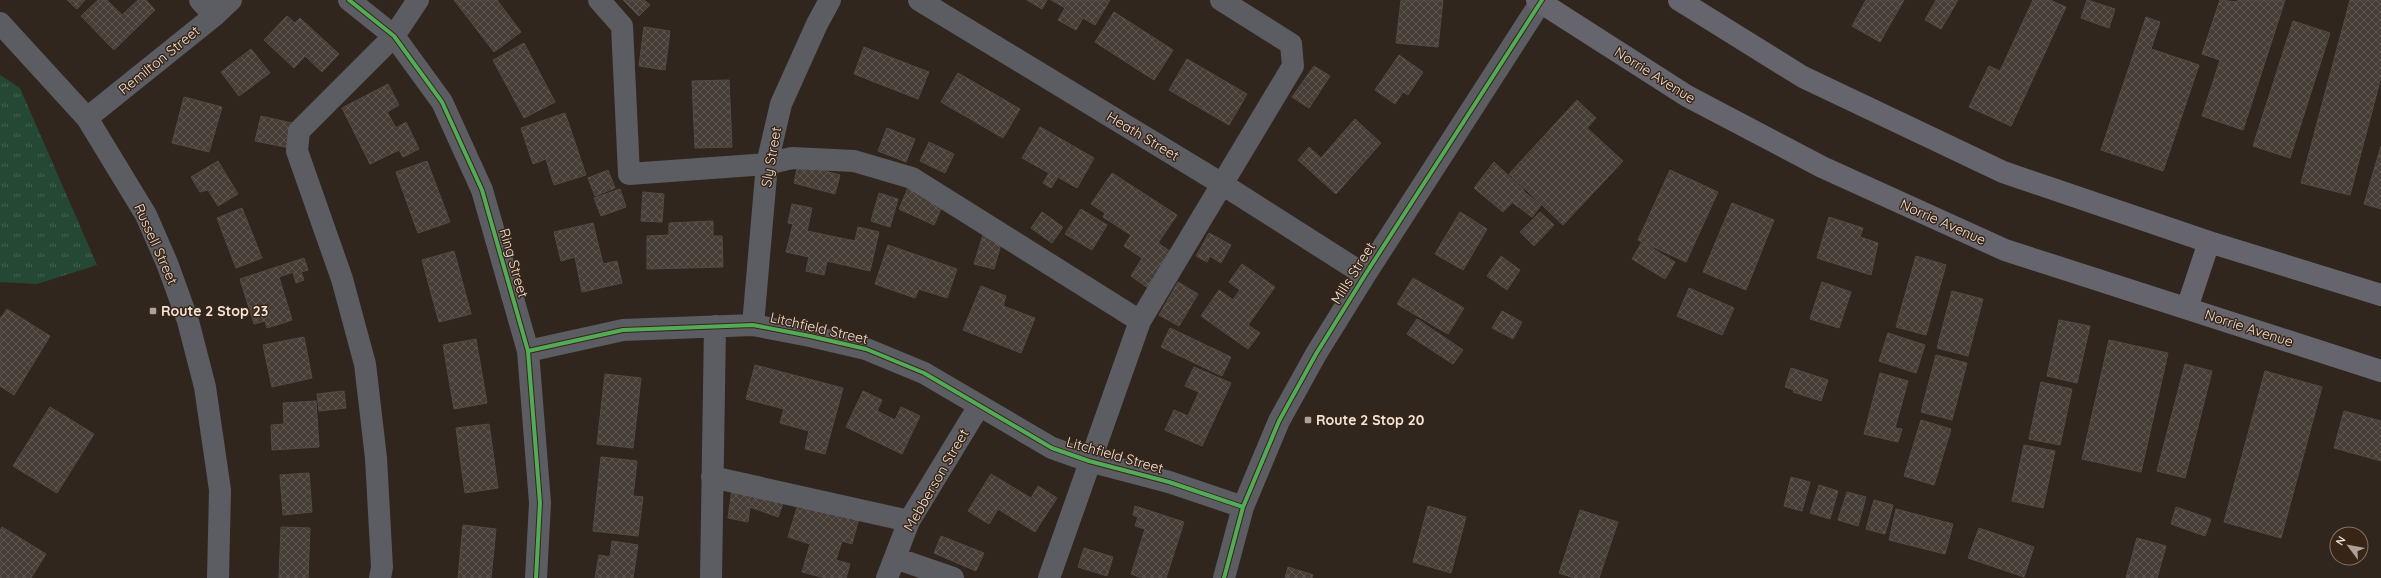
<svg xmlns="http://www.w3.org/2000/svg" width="2381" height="578" viewBox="0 0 2381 578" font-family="Quicksand,sans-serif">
  <defs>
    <pattern id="grass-tufts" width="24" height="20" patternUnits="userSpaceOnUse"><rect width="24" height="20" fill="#254834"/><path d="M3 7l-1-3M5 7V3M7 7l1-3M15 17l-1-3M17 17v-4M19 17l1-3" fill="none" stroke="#456251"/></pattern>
    <pattern id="building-cross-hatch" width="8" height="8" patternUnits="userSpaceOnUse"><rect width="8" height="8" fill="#453d36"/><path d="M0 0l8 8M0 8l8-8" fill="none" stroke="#605952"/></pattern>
  </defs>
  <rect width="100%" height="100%" fill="#30261e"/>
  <path fill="url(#grass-tufts)" d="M0 75 20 88 97 265 37 284 0 282Z"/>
  <path fill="url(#building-cross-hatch)" stroke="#534b43" d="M67 0H85L77 9Z
    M98 0H107L122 15 138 0H146L155 10 114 50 81 16Z
    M454 0H497L521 32 494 52Z
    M623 0H644L650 5 639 16Z
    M1027 0H1047L1042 9Z
    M1051 0H1110L1095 25 1083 18 1076 30 1058 20 1065 8Z
    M1401 0H1443L1438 47 1396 43Z
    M1866 0H1904L1880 42 1852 26Z
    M1936 0H1958L1941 29 1925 20Z
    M2033 0H2050L2066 7 2011 126 1969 107 1989 66 2000 71Z
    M2087 0 2115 9 2109 28 2081 18Z
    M2220 0 2238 2V0H2285L2243 130 2202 116 2220 60 2202 54Z
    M2350 0H2381V77L2350 195 2301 183Z
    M1114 12 1173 50 1154 80 1095 42Z
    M287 16 295 23 300 18 339 54 322 72 305 56 294 68 264 40Z
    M2146 17 2160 22 2151 49 2199 65 2163 171 2101 150Z
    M2293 21 2330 33 2290 158 2253 146Z
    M644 27 670 31 665 70 639 66Z
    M524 43 555 102 524 118 493 60Z
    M864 47 929 72 918 99 854 74Z
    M251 49 270 73 239 96 221 72Z
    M1399 55 1423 72 1408 95 1403 92 1395 104 1375 90Z
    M1187 59 1247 94 1229 125 1169 90Z
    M1314 66 1330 76 1309 108 1292 97Z
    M958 73 1020 109 1003 138 941 102Z
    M729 80 732 147 695 148 692 81Z
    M388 84 399 105 387 112 396 128 406 122 419 149 403 157 399 150 370 164 342 108Z
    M184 97 222 107 209 152 172 143Z
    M1577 100 1596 118 1587 128 1623 161 1563 225 1509 174Z
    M565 113 586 175 554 185 546 159 533 164 521 128Z
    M261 116 296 124 290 148 255 141Z
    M1355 119 1381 143 1336 194 1298 160 1309 147 1321 158Z
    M1040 127 1094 158 1077 188 1058 177 1051 188 1043 183 1049 173 1022 158Z
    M887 128 915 139 906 162 878 151Z
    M929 142 954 154 945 173 920 161Z
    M2381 146V209L2364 204Z
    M218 161 238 194 218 206 208 190 200 192 191 177Z
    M427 161 450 222 418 233 396 172Z
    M1494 162 1524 190 1503 212 1474 188Z
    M798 164 840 175 835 194 794 183Z
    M608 170 615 188 595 196 588 178Z
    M1670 170 1718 192 1686 262 1638 240Z
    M1112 173 1177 215 1158 243 1171 252 1148 288 1131 276 1142 258 1124 246 1131 235 1103 217 1105 213 1091 204Z
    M908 188 943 204 934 225 899 209Z
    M620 189 626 207 601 216 594 198Z
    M1523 191 1541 205 1532 217 1513 203Z
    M643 192 664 194 662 222 641 221Z
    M879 193 898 199 890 227 871 221Z
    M1732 203 1774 220 1746 290 1703 272Z
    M792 204 812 208 807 231 855 241 858 227 879 232 870 271 827 261 824 275 806 271 809 257 786 252 793 224 788 223Z
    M242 208 262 258 236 268 217 218Z
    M1081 209 1107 225 1092 250 1065 234Z
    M1042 212 1063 227 1052 243 1031 228Z
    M1460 212 1487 229 1463 270 1435 254Z
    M1540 212 1554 225 1534 246 1520 232Z
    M1829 217 1863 228 1860 237 1878 243 1871 275 1817 258Z
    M713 221V236H722L723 267 647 269V236L669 235V223Z
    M593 223 603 264 617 261 622 283 582 292 575 257 561 261 554 232Z
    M1209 233 1231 245 1221 263 1210 256 1207 262 1196 256Z
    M983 235 1002 240 994 269 974 264Z
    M1642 242 1675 262 1665 279 1632 259Z
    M888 245 957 269 947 298 919 289 915 298 875 284Z
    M454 251 471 314 439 322 422 260Z
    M1501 256 1520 270 1507 290 1487 276Z
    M1916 256 1946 265 1926 335 1896 327Z
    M304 258 308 270 301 272 304 280 296 283 293 272 279 277 292 320 267 328 265 321 254 324 240 279Z
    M1242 264 1275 287 1248 325 1260 333 1248 349 1201 316 1219 290 1233 300 1240 290 1229 282Z
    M1413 278 1464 308 1448 334 1397 304Z
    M1178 282 1198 294 1179 326 1159 315Z
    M1822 282 1851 292 1839 328 1810 319Z
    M981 286 1006 296 1003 306 1035 318 1021 353 963 330Z
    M1689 288 1734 308 1722 335 1677 316Z
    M1952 291 1983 299 1968 356 1937 348Z
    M7 309 50 336 14 395 0 386V319Z
    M1502 311 1522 322 1513 339 1492 328Z
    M1417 319 1463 350 1453 364 1407 334Z
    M2059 320 2090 326 2077 383 2047 376Z
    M1170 328 1231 357 1222 376 1161 347Z
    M1888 333 1925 345 1916 373 1879 361Z
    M304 337 312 378 272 387 263 345Z
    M476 339 487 403 454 409 443 345Z
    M2109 340 2168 353 2141 472 2082 459Z
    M1936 355 1967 363 1952 420 1921 412Z
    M2185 364 2212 371 2185 478 2157 471Z
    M755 365 843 388 825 454 805 449 809 431 780 423 784 409 746 399Z
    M1194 367 1231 383 1202 446 1165 430 1174 410 1188 416 1199 392 1185 386Z
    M1791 368 1828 380 1821 401 1793 392 1794 390 1785 387Z
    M2265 371 2322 387 2281 538 2224 522Z
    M1880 373 1908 381 1895 428 1902 429 1898 442 1864 434Z
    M605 374 641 378 633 448 597 444Z
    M2041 382 2072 389 2060 445 2029 439Z
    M344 391 346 408 319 411 317 394Z
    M863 391 882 400 877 411 895 420 901 407 920 416 902 454 846 427Z
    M316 401 319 447 272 450 271 425 284 424 283 403Z
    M50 407 94 434 57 493 13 466Z
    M2344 411 2381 421V461L2334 448Z
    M1921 420 1951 429 1934 485 1904 476Z
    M489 424 498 488 465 493 456 428Z
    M2024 445 2055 451 2043 508 2012 501Z
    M601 457 637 461 633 496 643 497 638 536 593 531Z
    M309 473 312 512 283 515 280 475Z
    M991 474 1031 498 1038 486 1057 498 1035 532 998 509 989 524 968 511Z
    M1791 477 1810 482 1802 511 1784 506Z
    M1819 485 1838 491 1830 519 1810 513Z
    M757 488 785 498 778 517 750 507Z
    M732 489 752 492 748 522 728 518Z
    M1847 492 1866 497 1858 526 1838 520Z
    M1874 500 1893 505 1885 534 1866 529Z
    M799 501 859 518 852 544 842 541 836 560 850 564 846 578H825L802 572 810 544 788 537Z
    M1135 506 1184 522 1166 578H1142L1131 574 1145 529 1135 526 1138 517 1133 515Z
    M1428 506 1466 517 1451 573 1413 562Z
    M2176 507 2211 519 2205 536 2171 524Z
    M1896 509 1953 524 1945 554 1889 540Z
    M1580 510 1618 522 1599 578H1574L1559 573Z
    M463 525 496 529 491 578H458Z
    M2 527 46 554 31 578H0V531Z
    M281 527 310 528 308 578H279Z
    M1979 528 2034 547 2024 577 1968 558Z
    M941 536 984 553 976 571 934 553Z
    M2137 538 2166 546 2157 578H2126Z
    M612 541 638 545 633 578H595L599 555 610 557Z
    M1084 548 1113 557 1107 576 1078 567Z
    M1288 567 1313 575 1312 578H1285Z"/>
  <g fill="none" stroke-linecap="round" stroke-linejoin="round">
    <path stroke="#5c5c63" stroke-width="22" d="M200 0 214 16
      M349 0 394 36 442 102 482 190 528 351 540 503 536 578
      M599 0 622 26 629 174 767 164 792 158 854 161 912 178 1140 321
      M919 0 1222 184 1365 275
      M0 23 87 118 146 215 167 263 188 321 205 387 220 490 218 578
      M87 118 214 16 231 0
      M753 325 767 164 781 104 817 24 830 0
      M528 351 623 330 753 325 810 336 866 349 924 373 1052 448 1089 461 1169 482 1243 507
      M712 477 909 521
      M895 558 953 578
      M380 578 382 567 376 458 365 364 342 279 297 151 299 131 394 36 418 0
      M711 578 715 326
      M887 578 909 521 979 406
      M1049 578 1140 321 1293 66 1291 44 1221 0
      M1224 578 1243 507 1279 421 1316 354 1365 275 1542 0"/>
    <path stroke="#66656d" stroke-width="22" d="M1537 0 1687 96 1822 167 2005 250 2381 371
      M1679 0 1803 77 2003 172 2209 242 2381 295
      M2187 308 2209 242"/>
    <g stroke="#382516" stroke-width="6">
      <path id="cycleway" d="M349 0 394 36 442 102 482 190 528 351 540 503 536 578
        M528 351 623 330 753 325 810 336 866 349 924 373 1052 448 1089 461 1169 482 1243 507
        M1224 578 1243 507 1279 421 1316 354 1365 275 1542 0"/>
    </g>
    <use href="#cycleway" stroke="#51ab58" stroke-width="4"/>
  </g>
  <g fill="#ada299" stroke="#382516" stroke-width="1.5">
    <rect x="149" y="307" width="8" height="8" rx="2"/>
    <rect x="1304" y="416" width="8" height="8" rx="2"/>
  </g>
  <g text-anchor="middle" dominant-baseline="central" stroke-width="3" stroke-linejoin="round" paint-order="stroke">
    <g font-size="14" fill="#f1e4db" stroke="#382516">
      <text transform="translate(159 60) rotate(-39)">Remilton Street</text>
      <text transform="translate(1655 75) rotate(32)">Norrie Avenue</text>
      <text transform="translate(1143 136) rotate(31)">Heath Street</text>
      <text transform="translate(771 157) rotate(-80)">Sly Street</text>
      <text transform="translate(1943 222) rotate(24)">Norrie Avenue</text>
      <text transform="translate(156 244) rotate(66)">Russell Street</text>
      <text transform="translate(514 263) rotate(74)">Ring Street</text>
      <text transform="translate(1353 273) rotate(-58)">Mills Street</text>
      <text transform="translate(819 328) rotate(13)">Litchfield Street</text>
      <text transform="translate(2249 328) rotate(18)">Norrie Avenue</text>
      <text transform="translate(1115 455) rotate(16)">Litchfield Street</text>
      <text transform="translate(936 480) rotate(-60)">Mebberson Street</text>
    </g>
    <g font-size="14" font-weight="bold" fill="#f1e4db" stroke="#382516" text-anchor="start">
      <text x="161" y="311">Route 2 Stop 23</text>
      <text x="1316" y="420">Route 2 Stop 20</text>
    </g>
  </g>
  <g transform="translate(2349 546) rotate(302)"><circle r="19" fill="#382516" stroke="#827165"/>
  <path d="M0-3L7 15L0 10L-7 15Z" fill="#ada299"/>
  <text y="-6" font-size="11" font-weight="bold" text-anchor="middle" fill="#f1e4db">N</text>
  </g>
</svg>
